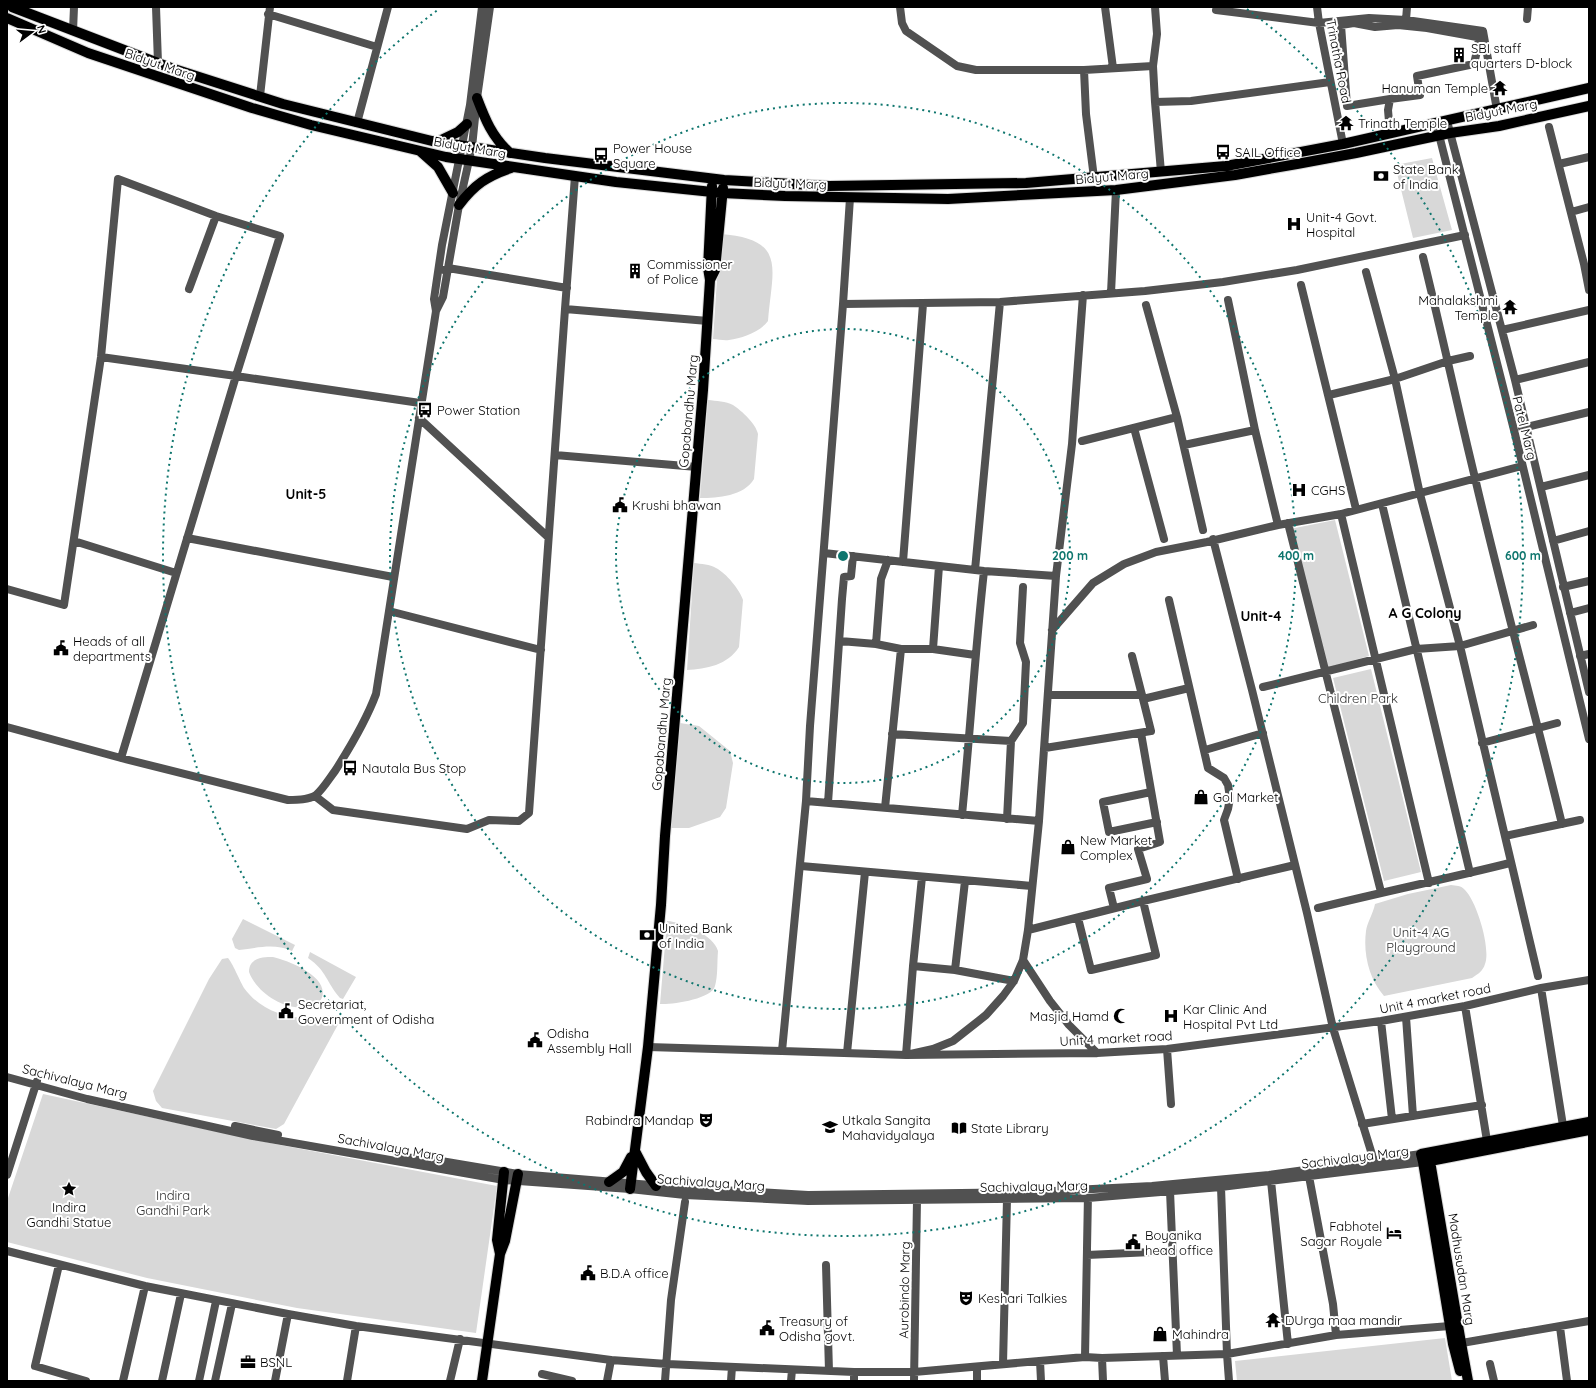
<svg xmlns="http://www.w3.org/2000/svg" width="1596" height="1388" viewBox="0 0 1596 1388" font-family="Quicksand,sans-serif">
  <rect width="100%" height="100%" fill="#fff"/>
  <path fill="#d8d8d8" d="M1432 158 1452 230 1413 238 1395 165Z
    M720 234C788 239 772 269 768 321 760 332 742 338 729 340 724 341 718 339 713 339Z
    M708 400C716 401 726 401 733 405 742 411 756 424 758 434L754 479C744 496 718 498 700 498Z
    M1335 520 1369 656 1326 668 1290 529Z
    M694 563C701 564 710 564 716 568 726 573 740 590 743 600L739 647C728 665 706 669 687 670Z
    M1371 669 1421 872 1384 881 1333 678Z
    M680 723 699 726 730 751 733 763 726 808 720 817 689 828H671Z
    M1451 885C1456 886 1461 885 1465 890 1477 902 1491 949 1485 964 1483 971 1478 974 1472 978L1384 996C1369 979 1363 954 1366 931 1367 923 1373 914 1375 904L1408 894Z
    M243 919 295 945 292 951C274 943 258 948 239 950L235 948 232 939Z
    M667 921C683 922 714 935 718 951 717 962 718 976 715 986 712 999 671 1005 660 1004Z
    M310 952 356 977 343 999 340 998C326 982 327 971 308 958Z
    M273 957C290 961 338 980 318 1004 293 1016 258 996 249 972 249 958 262 957 273 957Z
    M228 958C232 962 240 981 244 988 260 1010 286 1019 312 1018 321 1018 329 1015 337 1015H339L341 1019 284 1124 276 1129 162 1108 156 1101 153 1091 209 979 222 959Z
    M43 1094 275 1144 497 1186 476 1333 297 1308 147 1278 7 1242V1201Z
    M1445 1338 1452 1381H1237L1235 1361Z"/>
  <g fill="none" stroke-linecap="round" stroke-linejoin="round">
    <g stroke="#dbdbdb" stroke-width="12">
      <path id="major" d="M12 7 171 68 283 104 432 141 545 158 724 180 829 186 1026 183 1226 166 1343 144 1589 88
        M7 18 88 53 252 108 311 125 446 157 616 182 722 193 785 196 948 199 1116 190 1235 175 1297 164 1356 153 1450 133 1499 126 1589 106
        M477 98C485 119 492 137 510 153
        M437 142 458 132 467 124
        M420 151 438 167 453 193
        M459 205C474 185 487 176 511 168
        M710 280 715 270 723 188
        M635 1151 646 1172 656 1186
        M1429 1153 1430 1161 1423 1162 1421 1154 1589 1122
        M1423 1162 1453 1344 1460 1371
        M609 1182 623 1172 631 1157
        M630 1189 648 1047 661 905 665 836 703 390 710 280 708 268 712 186
        M500 1254 497 1240 504 1172
        M482 1381 500 1254 505 1241 518 1174
        M1468 1381 1461 1343 1430 1161 1589 1130"/>
    </g>
    <path stroke="#515151" stroke-width="8" d="M156 7 158 63
      M900 7 902 23 906 31 957 66 976 70H1084
      M1105 7 1113 68
      M1155 7 1157 34 1153 66 1155 102
      M1317 7 1319 23 1343 144
      M1216 10 1319 23 1369 18 1406 20 1483 31 1497 110
      M268 14 377 47
      M1527 19 1528 7
      M1406 20 1407 7
      M73 31 74 7
      M260 96 270 7
      M1447 121 1515 380 1589 692
      M357 123 388 7
      M1436 123 1514 430 1589 739
      M1549 127 1584 264 1589 290
      M1390 133 1388 110 1390 99 1420 95 1417 76 1474 64 1479 42 1477 37 1427 28 1398 25 1375 27 1354 23 1341 25 1347 106 1390 99
      M1559 164 1589 157
      M1161 172 1155 102 1191 101 1330 82
      M575 176 565 309 708 321
      M1094 178 1086 114 1084 70 1153 66
      M1571 212 1589 207
      M1423 257C1441 330 1457 404 1475 478 1502 594 1534 709 1562 824
      M444 270 448 268 567 288
      M1366 272 1395 379 1420 494 1460 646 1538 976
      M1301 285 1356 509
      M189 289 216 216
      M1111 293 1116 190
      M1228 300 1255 430 1278 525
      M843 304 1000 302 1145 291 1223 282 1297 270 1465 235
      M1146 305 1177 417 1203 530
      M436 311 443 297 459 205 472 147 477 98 490 7
      M1502 330 1589 310
      M101 357 236 376 121 758
      M1515 380 1589 362
      M1329 395 1395 379 1448 361 1470 356
      M419 418 548 537
      M1134 428 1164 539
      M1522 428 1589 412
      M1082 441 1177 417
      M1184 445 1255 430
      M555 455 697 467
      M1541 487 1589 475
      M1382 504 1470 873
      M1341 514 1429 883
      M1288 523 1381 892
      M187 538 393 577
      M1213 539 1252 690 1307 913 1333 1028 1374 1161
      M74 541 176 573
      M1553 541 1589 531
      M824 553 984 571 1056 576
      M903 562 923 304
      M975 570 1000 302
      M1563 587 1589 581
      M7 589 64 605 101 357 118 179 216 216 280 236 236 376 420 403
      M1169 600 1208 768 1224 778 1228 785 1230 798 1228 809 1224 820 1238 879
      M389 611 541 650
      M1570 613 1589 608
      M1052 630 1093 583 1124 564 1156 552 1207 542 1278 525 1341 514 1522 466
      M840 641 876 644 901 649H933L975 655
      M876 644 881 579 888 560
      M933 649 939 566
      M1132 656 1143 699
      M1580 656 1589 654
      M1263 687 1416 649 1460 646 1533 625
      M1048 695H1142
      M7 727 121 758 288 800C297 800 309 800 316 795 323 789 329 779 335 771 351 746 366 721 376 694L436 311 434 299 442 245 470 105 482 7
      M892 734 1011 741
      M1482 743 1557 723
      M1045 748 1151 731 1143 699 1189 688
      M1205 750 1263 733
      M1151 792 1103 802 1109 832 1157 822
      M315 796 333 810 467 829 489 820 519 821 529 813 565 309
      M806 801 1039 821
      M828 803 842 599 844 577 851 576 853 556
      M885 808 901 649
      M962 815C970 734 975 652 984 571
      M1007 819 1011 741 1023 723 1026 662 1020 643 1023 587
      M1505 836 1580 820
      M801 866 1032 886
      M922 877 913 966 906 1055 933 1049 953 1041 986 1015 1003 996 1014 981 1023 960 1028 930 1039 821 1056 576 1072 444 1083 295
      M965 881 955 970 1014 981
      M1114 908 1109 888 1147 879 1138 849 1160 842 1141 733
      M1318 908C1382 892 1446 879 1510 863
      M1078 918 1091 970 1156 955 1143 901
      M1028 930 1143 901 1295 865
      M1023 960 1050 1001 1069 1025 1097 1053
      M913 966 955 970
      M1541 988 1564 1132
      M1465 1006 1488 1147
      M1406 1017 1413 1116
      M1381 1021 1392 1119
      M648 1047 782 1051 806 801 810 726 843 304 850 198
      M1167 1049 1171 1104
      M782 1051 906 1055 1097 1053 1167 1049 1381 1021 1465 1006 1541 988 1589 980
      M847 1053 865 872
      M7 1077 87 1099 253 1136 504 1180 630 1189 685 1195 808 1201 1088 1198 1221 1187 1423 1162
      M1362 1124 1482 1105
      M235 1126 278 1135
      M402 1157 435 1160 518 1174 687 1188 808 1195 1034 1192 1152 1186 1269 1175 1421 1154
      M1308 1171 1333 1304 1336 1335
      M7 1175 37 1081
      M1271 1181 1288 1344
      M1221 1187 1227 1354 1229 1381
      M1170 1191 1177 1355
      M7 1251 145 1286 288 1314 356 1326 611 1360 667 1364 854 1372H914L1085 1357 1102 1358 1227 1354 1336 1335 1450 1326
      M1087 1255 1173 1251
      M59 1265 35 1366 86 1381
      M826 1265 829 1371
      M1560 1327 1567 1381
      M1456 1344 1589 1321
      M1163 1356 1165 1381
      M1085 1357 1088 1194
      M1102 1358 1103 1381
      M1040 1361 1041 1381
      M1003 1364 1007 1199
      M1490 1364 1494 1381
      M977 1367V1381
      M542 1374 572 1381
      M123 1381 145 1286
      M162 1381 181 1294
      M199 1381 216 1301
      M215 1381 232 1304
      M275 1381 288 1314
      M347 1381 356 1326
      M450 1381 460 1339
      M607 1381 611 1360
      M665 1381 671 1300 685 1202
      M731 1381 732 1367
      M791 1381 792 1370
      M854 1381V1372
      M914 1381 917 1200"/>
    <use href="#major" stroke="#000" stroke-width="10"/>
  </g>
  <g fill="none" stroke="#0f766e" stroke-width="2" stroke-dasharray="2 4">
    <circle cx="843" cy="556" r="227"/>
    <circle cx="843" cy="556" r="453"/>
    <path d="M1247 9A680 680 0 1 1 439 9"/>
  </g>
  <defs>
    <g id="building-bare" transform="scale(1.2)"><path d="M-4-6H4V6H1V3H-1V6H-4ZM-2.5-4.3h1.7v1.8h-1.7ZM.8-4.3h1.7v1.8H.8ZM-2.5-1h1.7V.8h-1.7ZM.8-1h1.7V.8H.8Z" fill="#000" stroke="#fff" stroke-width="2.5" paint-order="stroke"/></g>
    <g id="temple-bare" transform="scale(1.2)"><path d="M0-6L5-2H3V0L6.5 2.5H4V6H1.5V3h-3V6H-4V2.5H-6.5L-3 0V-2H-5Z" fill="#000" stroke="#fff" stroke-width="2.5" paint-order="stroke"/></g>
    <g id="bus-bare" transform="scale(1.2)"><path d="M-5-6H5V4H4V6H2V4H-2V6H-4V4H-5ZM-3.5-4V0h7V-4ZM-3.5 1.2v1.5H-2V1.2ZM2 1.2v1.5H3.5V1.2Z" fill="#000" stroke="#fff" stroke-width="2.5" paint-order="stroke"/></g>
    <g id="bank-bare" transform="scale(1.2)"><path d="M-6-4H6V4H-6ZM0-2.3a2.3 2.3 0 1 0 0 4.6a2.3 2.3 0 1 0 0-4.6Z" fill="#000" stroke="#fff" stroke-width="2.5" paint-order="stroke"/></g>
    <g id="hospital-bare" transform="scale(1.2)"><path d="M-5-5h3v3.5h4V-5h3V5h-3V1.5h-4V5h-3Z" fill="#000" stroke="#fff" stroke-width="2.5" paint-order="stroke"/></g>
    <g id="civic-bare" transform="scale(1.2)"><path d="M-.6-6.5H3V-4.5H.6V-3L4-1V1h2V6H-6V1h2V-1L-.6-3ZM-1.2 2.5V6h2.4V2.5Z" fill="#000" stroke="#fff" stroke-width="2.5" paint-order="stroke"/></g>
    <g id="shop-bare" transform="scale(1.2)"><path d="M-5-2.5h2.3a2.7 3.5 0 0 1 5.4 0H5L5.5 6h-11ZM-1.5-2.5h3a1.5 2.3 0 0 0-3 0Z" fill="#000" stroke="#fff" stroke-width="2.5" paint-order="stroke"/></g>
    <g id="mosque-bare" transform="scale(1.2)"><path d="M3.5-4.9A6 6 0 1 0 3.5 4.9A5 5 0 1 1 3.5-4.9Z" fill="#000" stroke="#fff" stroke-width="2.5" paint-order="stroke"/></g>
    <g id="theatre-bare" transform="scale(1.2)"><path d="M-5-5.5Q0-4 5-5.5V0Q5 5 0 6Q-5 5-5 0ZM-3.3-2.5H-1v1.5H-3.3ZM1-2.5H3.3v1.5H1ZM-2.8 1Q0 5.5 2.8 1Z" fill="#000" stroke="#fff" stroke-width="2.5" paint-order="stroke"/></g>
    <g id="university-bare" transform="scale(1.2)"><path d="M0-5L7-2L0 1L-7-2ZM-4 1L0 2.5L4 1V4Q0 6-4 4Z" fill="#000" stroke="#fff" stroke-width="2.5" paint-order="stroke"/></g>
    <g id="library-bare" transform="scale(1.2)"><path d="M-6-4Q-3-5.5-.7-3.5V5Q-3 3-6 4ZM6-4Q3-5.5 .7-3.5V5Q3 3 6 4Z" fill="#000" stroke="#fff" stroke-width="2.5" paint-order="stroke"/></g>
    <g id="sight-bare" transform="scale(1.2)"><path d="M0-6L1.8-2.2L6-1.7L2.9 1.2L3.7 5.4L0 3.3L-3.7 5.4L-2.9 1.2L-6-1.7L-1.8-2.2Z" fill="#000" stroke="#fff" stroke-width="2.5" paint-order="stroke"/></g>
    <g id="hotel-bare" transform="scale(1.2)"><path d="M-6-4.5h1.5V1H6V5H4.5V3h-9V5H-6ZM-4 0a1.8 1.8 0 1 1 3.6 0ZM.5 0V-2.5h3Q6-2.5 6 0Z" fill="#000" stroke="#fff" stroke-width="2.5" paint-order="stroke"/></g>
    <g id="office-bare" transform="scale(1.2)"><path d="M-6-3h4V-5.5h4V-3h4V5H-6ZM-1-4.5V-3h2v-1.5ZM-6 0V1H6V0Z" fill="#000" stroke="#fff" stroke-width="2.5" paint-order="stroke"/></g>
  </defs>
  <g fill-rule="evenodd">
    <use href="#building-bare" x="1459" y="55"/>
    <use href="#temple-bare" x="1500" y="88"/>
    <use href="#temple-bare" x="1346" y="123"/>
    <use href="#bus-bare" x="1223" y="152"/>
    <use href="#bus-bare" x="601" y="155"/>
    <use href="#bank-bare" x="1381" y="176"/>
    <use href="#hospital-bare" x="1294" y="224"/>
    <use href="#building-bare" x="635" y="271"/>
    <use href="#temple-bare" x="1510" y="307"/>
    <use href="#bus-bare" x="425" y="410"/>
    <use href="#hospital-bare" x="1299" y="490"/>
    <use href="#civic-bare" x="620" y="505"/>
    <use href="#civic-bare" x="61" y="648"/>
    <use href="#bus-bare" x="350" y="768"/>
    <use href="#shop-bare" x="1201" y="797"/>
    <use href="#shop-bare" x="1068" y="847"/>
    <use href="#bank-bare" x="647" y="935"/>
    <use href="#civic-bare" x="286" y="1011"/>
    <use href="#mosque-bare" x="1121" y="1016"/>
    <use href="#hospital-bare" x="1171" y="1016"/>
    <use href="#civic-bare" x="535" y="1040"/>
    <use href="#theatre-bare" x="706" y="1120"/>
    <use href="#university-bare" x="830" y="1127"/>
    <use href="#library-bare" x="959" y="1128"/>
    <use href="#sight-bare" x="69" y="1189"/>
    <use href="#hotel-bare" x="1394" y="1233"/>
    <use href="#civic-bare" x="1133" y="1242"/>
    <use href="#civic-bare" x="588" y="1273"/>
    <use href="#theatre-bare" x="966" y="1298"/>
    <use href="#temple-bare" x="1273" y="1320"/>
    <use href="#civic-bare" x="767" y="1328"/>
    <use href="#shop-bare" x="1160" y="1334"/>
    <use href="#office-bare" x="248" y="1362"/>
  </g>
  <g text-anchor="middle" dominant-baseline="central" stroke-width="4" stroke-linejoin="round" paint-order="stroke">
    <g font-size="13" fill="#000" stroke="#fff" text-anchor="start">
      <text x="1471" y="48">SBI staff<tspan x="1471" dy="15">quarters D-block</tspan></text>
      <text x="1488" y="88" text-anchor="end">Hanuman Temple</text>
      <text x="1358" y="123">Trinath Temple</text>
      <text x="613" y="148">Power House<tspan x="613" dy="15">Square</tspan></text>
      <text x="1235" y="152">SAIL Office</text>
      <text x="1393" y="169">State Bank<tspan x="1393" dy="15">of India</tspan></text>
      <text x="1306" y="217">Unit-4 Govt.<tspan x="1306" dy="15">Hospital</tspan></text>
      <text x="647" y="264">Commissioner<tspan x="647" dy="15">of Police</tspan></text>
      <text x="1498" y="300" text-anchor="end">Mahalakshmi<tspan x="1498" dy="15">Temple</tspan></text>
      <text x="437" y="410">Power Station</text>
      <text x="1311" y="490">CGHS</text>
      <text x="632" y="505">Krushi bhawan</text>
      <text x="73" y="641">Heads of all<tspan x="73" dy="15">departments</tspan></text>
      <text x="362" y="768">Nautala Bus Stop</text>
      <text x="1213" y="797">Gol Market</text>
      <text x="1080" y="840">New Market<tspan x="1080" dy="15">Complex</tspan></text>
      <text x="659" y="928">United Bank<tspan x="659" dy="15">of India</tspan></text>
      <text x="298" y="1004">Secretariat,<tspan x="298" dy="15">Government of Odisha</tspan></text>
      <text x="1183" y="1009">Kar Clinic And<tspan x="1183" dy="15">Hospital Pvt Ltd</tspan></text>
      <text x="1109" y="1016" text-anchor="end">Masjid Hamd</text>
      <text x="547" y="1033">Odisha<tspan x="547" dy="15">Assembly Hall</tspan></text>
      <text x="694" y="1120" text-anchor="end">Rabindra Mandap</text>
      <text x="842" y="1120">Utkala Sangita<tspan x="842" dy="15">Mahavidyalaya</tspan></text>
      <text x="971" y="1128">State Library</text>
      <text x="69" y="1207" text-anchor="middle">Indira<tspan x="69" dy="15">Gandhi Statue</tspan></text>
      <text x="1382" y="1226" text-anchor="end">Fabhotel<tspan x="1382" dy="15">Sagar Royale</tspan></text>
      <text x="1145" y="1235">Boyanika<tspan x="1145" dy="15">head office</tspan></text>
      <text x="600" y="1273">B.D.A office</text>
      <text x="978" y="1298">Keshari Talkies</text>
      <text x="1285" y="1320">DUrga maa mandir</text>
      <text x="779" y="1321">Treasury of<tspan x="779" dy="15">Odisha govt.</tspan></text>
      <text x="1172" y="1334">Mahindra</text>
      <text x="260" y="1362">BSNL</text>
    </g>
    <g font-size="13" fill="#000" stroke="#fff">
      <text transform="translate(1339 61) rotate(79)">Trinatha Road</text>
      <text transform="translate(160 64) rotate(19)">Bidyut Marg</text>
      <text transform="translate(1501 110) rotate(-11)">Bidyut Marg</text>
      <text transform="translate(470 147) rotate(10)">Bidyut Marg</text>
      <text transform="translate(1112 176) rotate(-5)">Bidyut Marg</text>
      <text transform="translate(790 183) rotate(2)">Bidyut Marg</text>
      <text transform="translate(688 411) rotate(-85)">Gopabandhu Marg</text>
      <text transform="translate(1525 428) rotate(76)">Patel Marg</text>
      <text transform="translate(661 734) rotate(-85)">Gopabandhu Marg</text>
      <text transform="translate(1435 998) rotate(-11)">Unit 4 market road</text>
      <text transform="translate(1116 1038) rotate(-3)">Unit 4 market road</text>
      <text transform="translate(75 1081) rotate(14)">Sachivalaya Marg</text>
      <text transform="translate(391 1147) rotate(10)">Sachivalaya Marg</text>
      <text transform="translate(1355 1157) rotate(-7)">Sachivalaya Marg</text>
      <text transform="translate(711 1182) rotate(4)">Sachivalaya Marg</text>
      <text transform="translate(1034 1186) rotate(-1)">Sachivalaya Marg</text>
      <text transform="translate(1462 1269) rotate(81)">Madhusudan Marg</text>
      <text transform="translate(904 1290) rotate(-89)">Aurobindo Marg</text>
    </g>
    <g font-size="13" fill="#2f2f2f" stroke="#fff">
      <text x="1358" y="698">Children Park</text>
      <text x="1421" y="932">Unit-4 AG<tspan x="1421" dy="15">Playground</tspan></text>
      <text x="173" y="1195">Indira<tspan x="173" dy="15">Gandhi Park</tspan></text>
    </g>
    <g font-size="14" font-weight="bold" fill="#000" stroke="#fff">
      <text x="306" y="494">Unit-5</text>
      <text x="1425" y="613">A G Colony</text>
      <text x="1261" y="616">Unit-4</text>
    </g>
  </g>
  <circle cx="843" cy="556" r="6" fill="#0f766e" stroke="#fff" stroke-width="2"/>
  <g font-size="12" text-anchor="middle" font-weight="bold" fill="#0f766e" stroke="#fff" stroke-width="4" stroke-linejoin="round" paint-order="stroke">
    <text x="1070" y="560">200 m</text>
    <text x="1296" y="560">400 m</text>
    <text x="1523" y="560">600 m</text>
  </g>
  <rect width="1596" height="1388" fill="none" stroke="#000000" stroke-width="16"/>
  <g transform="translate(32 32) rotate(74)" stroke="#ffffff" stroke-width="3" paint-order="stroke">
  <path d="M0-3L7 15L0 10L-7 15Z" fill="#000000"/>
  <text y="-6" font-size="11" font-weight="bold" text-anchor="middle" fill="#000000">N</text>
  </g>
</svg>
